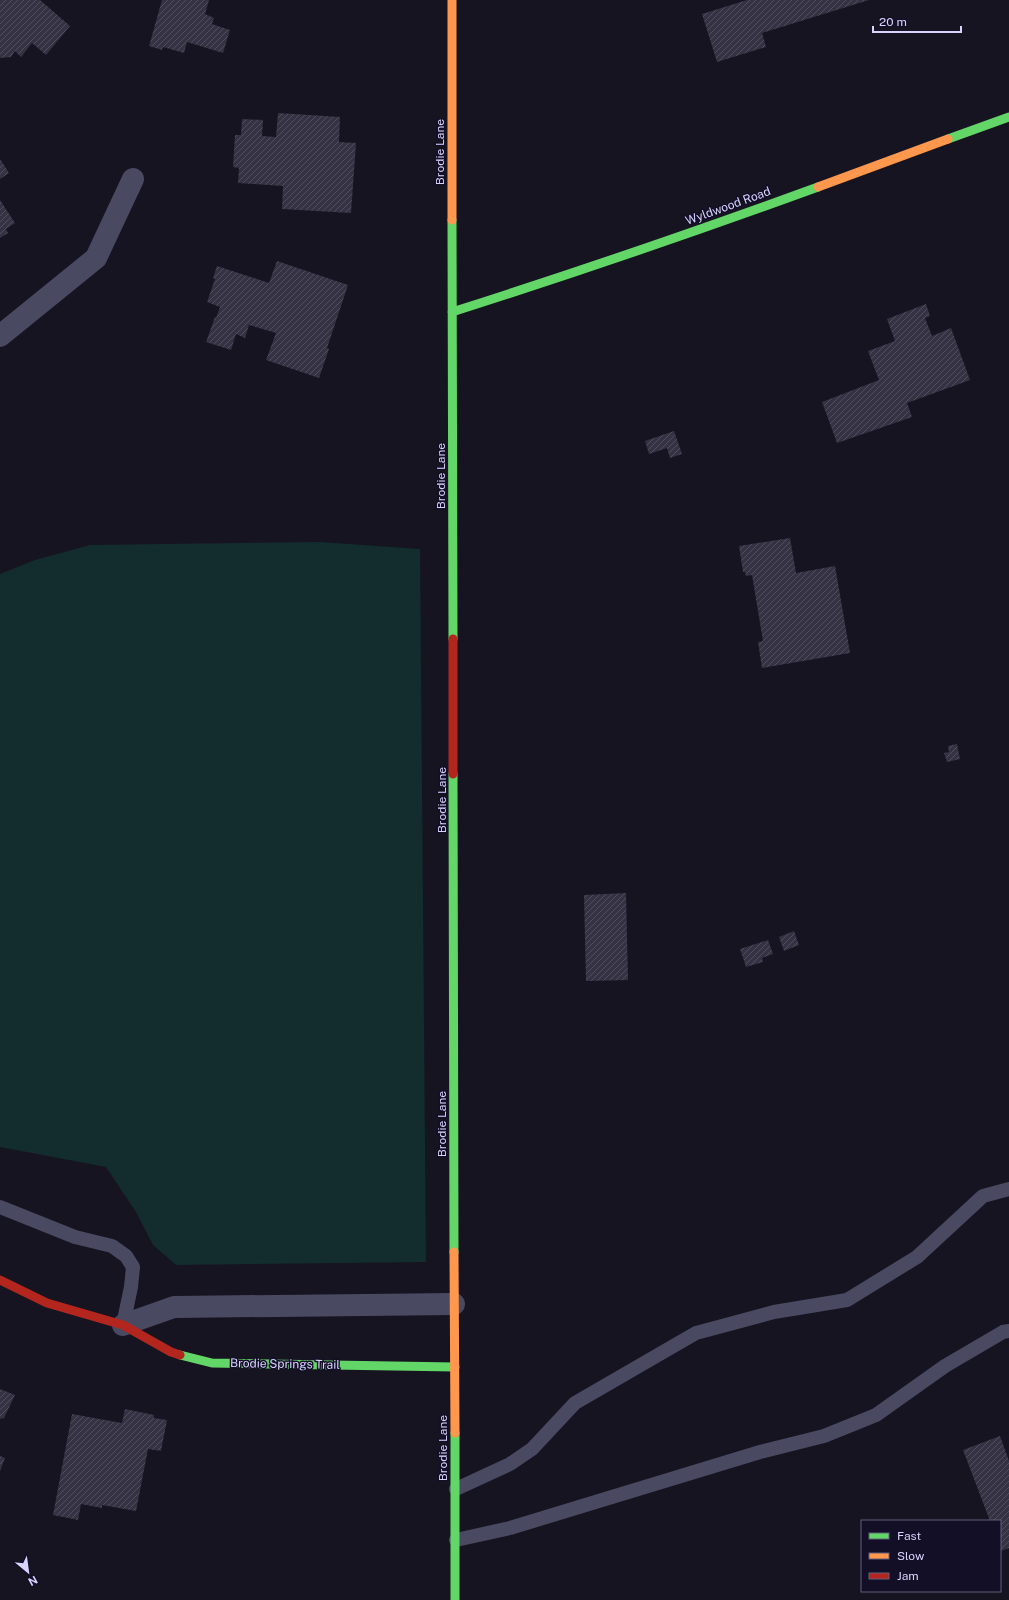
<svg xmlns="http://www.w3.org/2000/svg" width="1009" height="1600" viewBox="0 0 1009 1600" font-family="'Public Sans',sans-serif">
  <defs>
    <pattern id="building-hatch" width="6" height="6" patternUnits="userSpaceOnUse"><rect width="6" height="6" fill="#343243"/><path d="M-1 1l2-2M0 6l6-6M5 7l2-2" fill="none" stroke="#514f5f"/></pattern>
  </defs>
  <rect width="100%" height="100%" fill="#161421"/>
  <path fill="#132c2d" d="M320 542 420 549 426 1262 176 1265 153 1245 136 1212 106 1167 0 1147V574L35 560 90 545Z"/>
  <path fill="url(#building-hatch)" d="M0 0H40L70 26 46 55 32 43 21 57 15 51 11 57 0 58Z
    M162 0H209L205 14 214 18 212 24 230 30 223 53 187 42 184 53 163 47 162 50 149 46Z
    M747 0H869L762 33 766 47 717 62 702 14Z
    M278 113 340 117 339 142 356 143 351 213 282 209 283 186 238 183 239 168 233 167 235 135H241L242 119 263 120 262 136 276 137Z
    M0 159 9 173 0 179Z
    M0 200 15 223 6 229 8 233 0 238Z
    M277 261 348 285 327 348 329 349 319 378 266 360 276 333 249 325 245 338 236 334 231 350 206 342 215 317 216 318 220 307 207 302 215 279 213 278 217 266 269 283Z
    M926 304 930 316 925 318 932 336 951 328 970 380 907 403 912 417 837 443 822 402 879 380 868 351 895 341 887 319Z
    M674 431 682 454 670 458 667 448 649 454 645 441Z
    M790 538 796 573 835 566 850 653 762 668 758 642 763 641 752 575 746 576 745 572H743L739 546Z
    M957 744 960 759 947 762 944 753 949 752 948 746Z
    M626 893 628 980 586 981 584 895Z
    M794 931 799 945 784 951 779 937Z
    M768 940 773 954 762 958 763 962 746 967 740 949Z
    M0 1389 15 1395 4 1418 0 1419Z
    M125 1409 154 1415V1418L167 1420 161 1451 148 1449 136 1511 102 1505V1508L81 1504 78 1520 53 1515 72 1414 122 1423Z
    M1000 1436 1009 1461V1548L1001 1551 1000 1521H990L963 1450Z
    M0 1456 5 1458 0 1471Z"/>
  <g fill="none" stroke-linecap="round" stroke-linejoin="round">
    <path stroke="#4a4962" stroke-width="14" d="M0 1207 75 1237 112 1246 126 1256 133 1267 131 1287 123 1325
      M456 1489 510 1464 532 1449 575 1403 696 1333 774 1312 847 1300 917 1257 983 1196 1009 1189
      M456 1540 510 1528 760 1452 824 1436 876 1415 945 1366 1003 1332 1009 1331"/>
    <path stroke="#4a4962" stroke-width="22" d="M0 336 96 258 133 179
      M123 1325 174 1307 454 1304"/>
    <path stroke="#63d668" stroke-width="9" d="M948 139 1009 117
      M452 220 453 639
      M452 312C575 273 697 231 818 187
      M453 774 454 1252
      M180 1355 212 1363 455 1367
      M455 1433V1600"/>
    <path stroke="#ff974d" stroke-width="9" d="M452 0V220
      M818 187 948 139
      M454 1252 455 1433"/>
    <path stroke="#b3261e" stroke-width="9" d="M453 639V774
      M0 1280 47 1303 123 1325 171 1352 180 1355"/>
  </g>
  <g text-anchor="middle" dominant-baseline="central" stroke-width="3" stroke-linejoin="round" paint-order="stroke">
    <g font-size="12" fill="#d9d4ff" stroke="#130f26">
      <text transform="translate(440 152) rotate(-90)">Brodie Lane</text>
      <text transform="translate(728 206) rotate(-20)">Wyldwood Road</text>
      <text transform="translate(441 476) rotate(-90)">Brodie Lane</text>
      <text transform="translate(442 800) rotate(-90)">Brodie Lane</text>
      <text transform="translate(442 1124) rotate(-90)">Brodie Lane</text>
      <text transform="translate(285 1364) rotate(1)">Brodie Springs Trail</text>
      <text transform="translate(443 1448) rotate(-90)">Brodie Lane</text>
    </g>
  </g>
  <rect x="861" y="1520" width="140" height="72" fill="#130f26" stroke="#625e7d"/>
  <rect x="869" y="1533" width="20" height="6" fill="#63d668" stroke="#625e7d"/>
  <text x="897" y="1540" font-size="12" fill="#d9d4ff">Fast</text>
  <rect x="869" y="1553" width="20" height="6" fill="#ff974d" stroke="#625e7d"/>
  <text x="897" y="1560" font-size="12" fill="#d9d4ff">Slow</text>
  <rect x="869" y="1573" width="20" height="6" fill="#b3261e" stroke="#625e7d"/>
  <text x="897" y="1580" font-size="12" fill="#d9d4ff">Jam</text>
  <g transform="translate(28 1572) rotate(151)" stroke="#130f26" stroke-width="3" paint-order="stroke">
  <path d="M0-3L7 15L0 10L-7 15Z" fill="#d9d4ff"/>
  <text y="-6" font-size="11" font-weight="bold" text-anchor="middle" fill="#d9d4ff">N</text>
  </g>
  <path d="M873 26v6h88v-6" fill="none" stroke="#d9d4ff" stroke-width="2"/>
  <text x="879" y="26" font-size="12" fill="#d9d4ff" stroke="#130f26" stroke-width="3" paint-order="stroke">20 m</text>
</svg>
